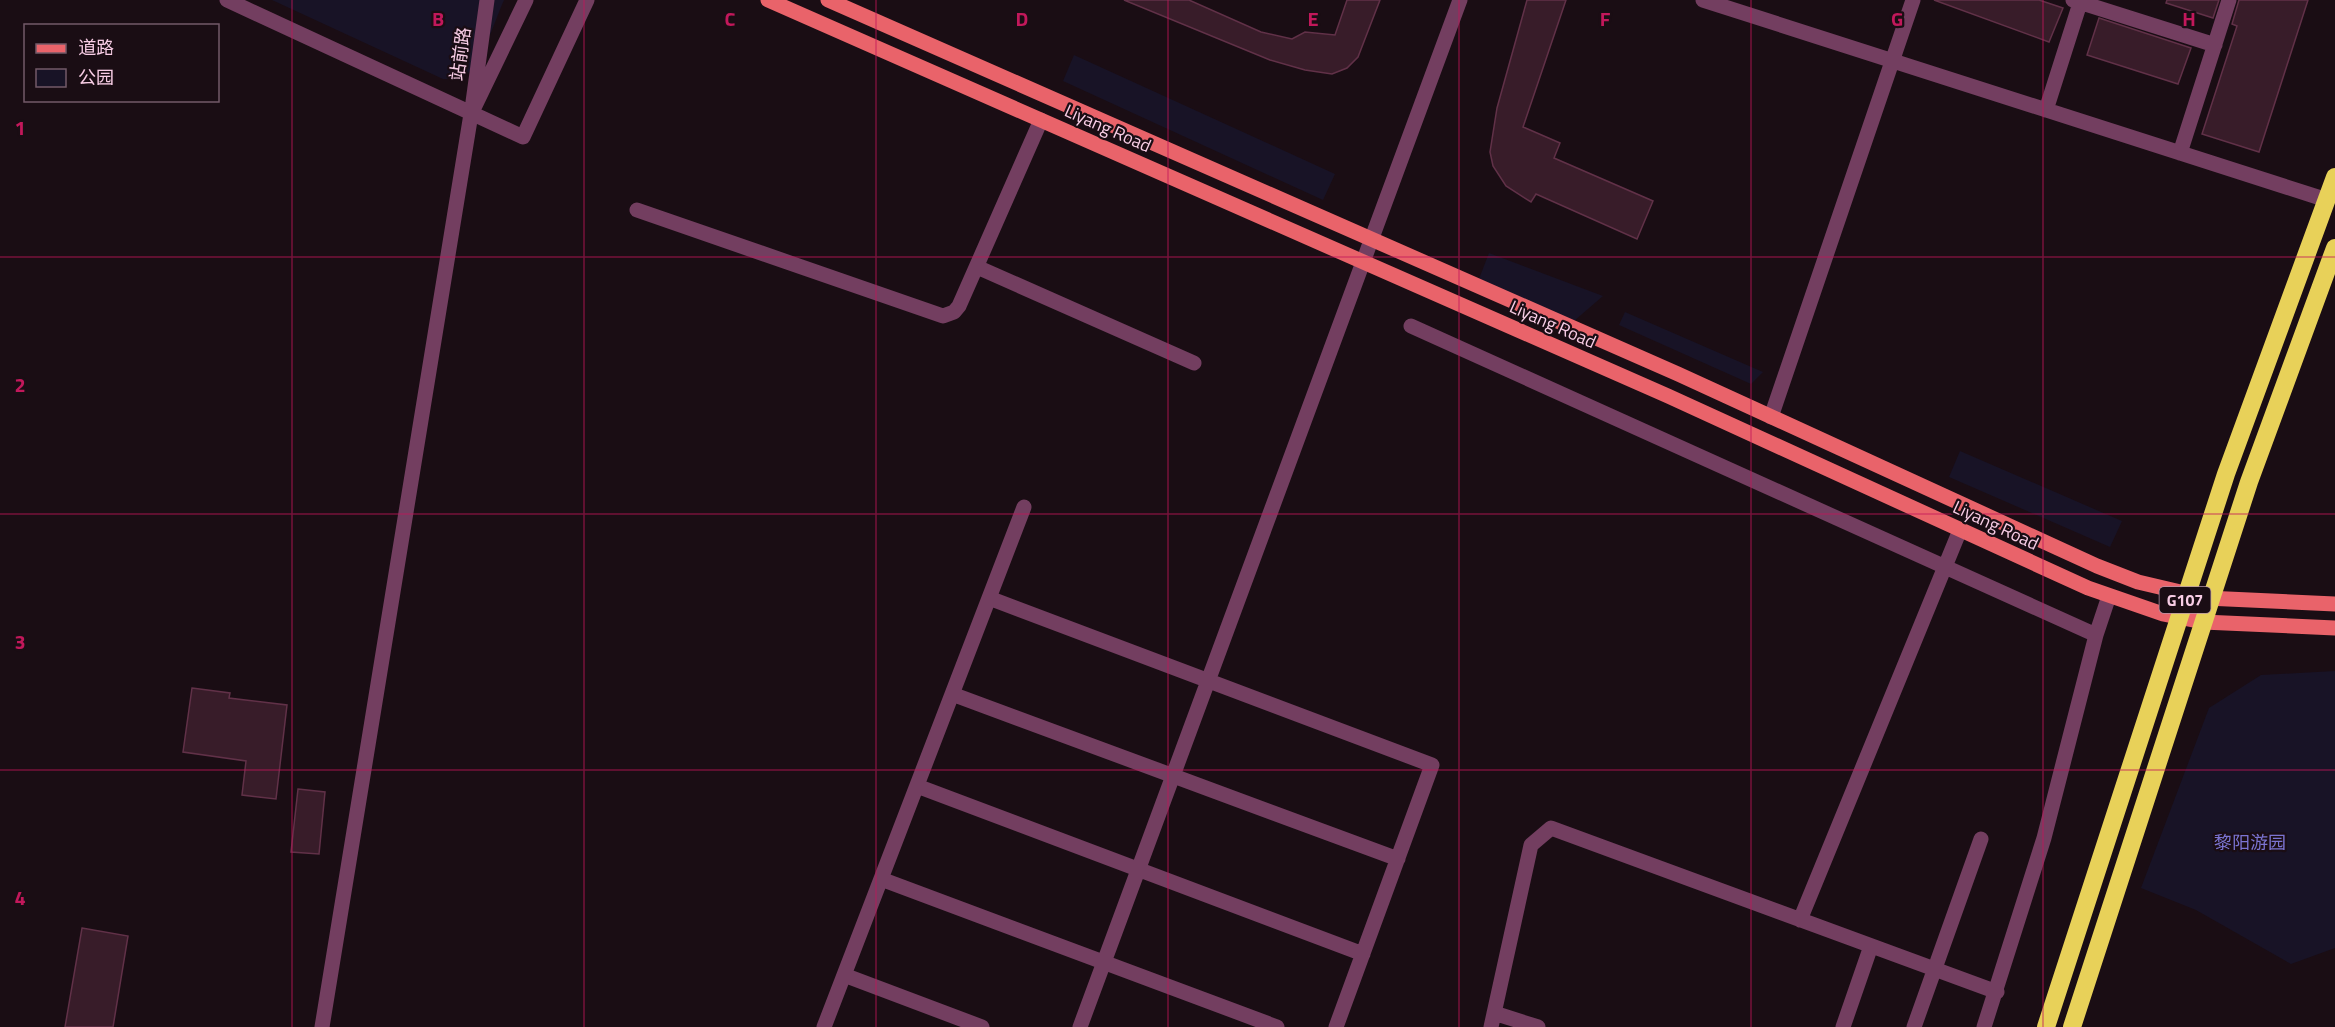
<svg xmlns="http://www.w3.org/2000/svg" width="2335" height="1027" viewBox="0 0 2335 1027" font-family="'Titillium Web','Noto Sans SC',sans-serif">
  <rect width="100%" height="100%" fill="#1a0d14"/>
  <path fill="#181326" d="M272 0H504C496 18 482 62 467 74 460 79 451 79 443 79Z
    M1074 55 1335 174 1323 200 1063 81Z
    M1489 253 1603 296 1574 321 1477 284Z
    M1625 312 1763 372 1751 384 1619 325Z
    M1960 451 2122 521 2110 547 1949 477Z
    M2335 671V948L2291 964 2196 910 2141 888 2209 708 2261 675Z"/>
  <path fill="#381c29" stroke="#613148" stroke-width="1.5" d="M1124 0H1189L1261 32 1292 39 1305 32 1335 35 1347 0H1380L1358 57 1347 68 1332 74 1305 70 1270 60Z
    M1527 0H1566L1523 127 1560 143 1554 158 1653 201 1637 239 1536 194 1531 202 1506 186 1493 166 1490 152 1497 108Z
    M1934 0H2039L2063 8 2049 42Z
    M2167 0H2219L2213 18 2166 3Z
    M2239 0H2308L2259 152 2202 134 2237 26 2232 24Z
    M2099 18 2191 48 2178 84 2087 55Z
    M192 688 230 693 229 698 287 705 276 799 242 795 246 761 183 752Z
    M298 789 325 792 319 854 291 852Z
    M82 928 128 936 113 1027H65Z"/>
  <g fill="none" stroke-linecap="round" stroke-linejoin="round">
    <path stroke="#733e60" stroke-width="15" d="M227 0 523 137 587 0
      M1703 0 2327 200
      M2073 0 2215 45
      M473 102 487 0
      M2046 110 2081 0
      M2180 153 2229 0
      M637 210 943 316 954 312 959 306 1041 120
      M977 267 1194 363
      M1411 326 2096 635
      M1771 417 1913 0
      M989 598 1432 765 1336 1027
      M952 694 1398 859
      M917 786 1363 954
      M881 879 1277 1027
      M1800 920 1960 530
      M844 975 982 1027
      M1494 1013 1538 1027
      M322 1027 471 114 526 0
      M824 1027 1024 507
      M1080 1027 1460 0
      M1491 1027 1531 845 1551 828 1997 992
      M1843 1027 1871 946
      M1914 1027 1981 839
      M1984 1027 2044 838 2096 635 2109 596"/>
    <path stroke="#e9636a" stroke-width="15" d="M768 0 1668 396 2088 588 2163 614 2203 622 2335 628
      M828 0 1678 374 2097 566 2138 582 2206 598 2335 604"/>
    <path stroke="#e8d159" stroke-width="18" d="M2046 1027 2226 474 2335 177
      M2072 1027 2249 482 2335 248"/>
  </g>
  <path fill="none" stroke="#c2185b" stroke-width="1.5" stroke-opacity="0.55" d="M292 0V1027M584 0V1027M876 0V1027M1168 0V1027M1459 0V1027M1751 0V1027M2043 0V1027M0 257H2335M0 514H2335M0 770H2335"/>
  <g text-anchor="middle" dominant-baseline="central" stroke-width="4.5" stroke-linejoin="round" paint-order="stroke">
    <rect fill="#1a0d14" stroke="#b593a6" stroke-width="1.5" x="2159.5" y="587" width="51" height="26" rx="4.5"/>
    <g font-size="16" font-weight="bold" fill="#f8cde5">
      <text x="2185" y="600">G107</text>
    </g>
    <g font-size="18" fill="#f8cde5" stroke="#1a0d14">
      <text transform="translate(460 54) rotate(-82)">站前路</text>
      <text transform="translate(1108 128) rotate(24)">Liyang Road</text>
      <text transform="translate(1553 324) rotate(24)">Liyang Road</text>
      <text transform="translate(1996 525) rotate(25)">Liyang Road</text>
    </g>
    <g font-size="18" fill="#7b74d2" stroke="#1a0d14">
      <text x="2250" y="842">黎阳游园</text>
    </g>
  </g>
  <g font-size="20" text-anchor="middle" font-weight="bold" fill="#c2185b" stroke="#1a0d14" stroke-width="4.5" stroke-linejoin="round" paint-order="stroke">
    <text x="438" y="26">B</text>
    <text x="730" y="26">C</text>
    <text x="1022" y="26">D</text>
    <text x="1313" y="26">E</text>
    <text x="1605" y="26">F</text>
    <text x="1897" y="26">G</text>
    <text x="2189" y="26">H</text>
    <text x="20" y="135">1</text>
    <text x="20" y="392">2</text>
    <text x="20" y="649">3</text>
    <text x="20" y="905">4</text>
  </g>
  <rect x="24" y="24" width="195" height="78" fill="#1a0d14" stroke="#735a68" stroke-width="1.5"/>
  <rect x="36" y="44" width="30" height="9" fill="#e9636a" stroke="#735a68" stroke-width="1.5"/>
  <text x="78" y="54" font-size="18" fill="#f8cde5">道路</text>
  <rect x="36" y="69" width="30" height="18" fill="#181326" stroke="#735a68" stroke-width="1.5"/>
  <text x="78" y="84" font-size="18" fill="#f8cde5">公园</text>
</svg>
